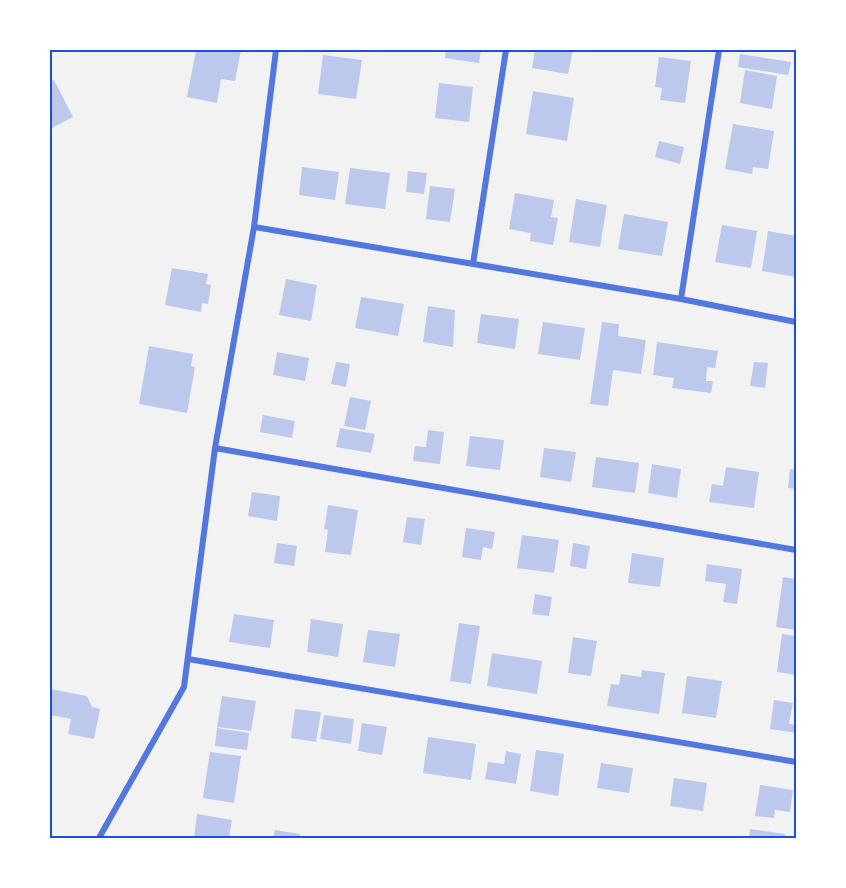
<svg xmlns="http://www.w3.org/2000/svg" width="846" height="888" viewBox="0 0 846 888" font-family="Montserrat,sans-serif">
  <rect width="100%" height="100%" fill="#f2f2f2"/>
  <path fill="#bdc9ec" d="M196 50H241L235 81 221 79 217 103 187 97Z
    M446 50H481L479 63 445 58Z
    M535 50H573L568 74 532 68Z
    M740 54 791 62 788 75 738 67Z
    M323 55 362 60 356 99 318 94Z
    M659 57 691 61 685 103 660 100 662 88 655 87Z
    M745 70 777 76 772 109 740 103Z
    M54 80 73 117 50 129V82Z
    M439 83 473 87 469 122 435 118Z
    M533 91 574 98 567 141 526 134Z
    M733 124 774 131 768 169 753 167 752 174 725 169Z
    M659 141 684 147 680 164 655 157Z
    M302 167 339 172 335 200 299 195Z
    M350 168 390 173 385 209 345 204Z
    M408 171 427 173 424 194 406 192Z
    M430 186 455 189 450 222 426 219Z
    M515 193 554 200 551 217 558 218 553 245 530 241 531 233 509 229Z
    M576 199 607 205 600 247 569 242Z
    M624 214 668 222 662 256 618 249Z
    M722 225 757 231 751 268 715 262Z
    M768 231 796 236V277L762 271Z
    M172 268 208 274 206 284 211 285 208 304 202 303 201 312 165 305Z
    M286 279 317 285 311 321 279 315Z
    M361 297 404 304 398 336 355 328Z
    M428 306 455 310 453 347 423 342Z
    M481 314 519 319 515 349 477 343Z
    M543 322 585 328 580 360 538 354Z
    M602 322 619 324 618 336 646 340 641 374 613 370 608 406 590 404Z
    M657 342 718 351 715 368 707 367 706 381H713L711 393 672 388 674 378 653 375Z
    M149 346 193 354 191 366 195 367 187 413 139 404Z
    M277 352 309 358 305 381 273 375Z
    M336 362 350 364 346 387 331 384Z
    M754 362 768 363 765 388 750 386Z
    M350 397 371 401 365 430 344 426Z
    M263 415 295 421 292 438 260 432Z
    M340 428 375 434 371 453 336 447Z
    M428 430 444 432 440 464 413 461 415 446 426 447Z
    M470 436 504 440 500 470 466 466Z
    M544 448 576 452 571 482 540 477Z
    M596 457 639 463 635 493 592 487Z
    M652 464 681 469 677 498 648 493Z
    M726 467 759 472 754 508 709 502 712 484 723 486Z
    M790 469 796 470V489L788 488Z
    M252 492 280 496 277 521 248 516Z
    M328 505 358 510 351 555 325 552 328 530 324 529Z
    M407 517 425 519 421 545 403 542Z
    M466 528 495 532 492 549 483 547 481 560 462 557Z
    M522 535 559 540 554 573 517 568Z
    M277 543 297 546 294 566 274 563Z
    M573 543 590 546 586 569 570 566Z
    M632 553 664 558 660 587 628 583Z
    M707 564 742 569 737 604 723 602 726 584 705 581Z
    M783 577 796 579V630L776 627Z
    M535 594 552 597 549 616 532 614Z
    M234 614 274 620 270 648 229 642Z
    M311 619 343 624 338 657 307 652Z
    M459 623 480 626 471 684 450 681Z
    M368 630 400 634 395 667 363 662Z
    M782 634 796 636V675L777 672Z
    M573 637 597 641 591 676 568 673Z
    M492 653 542 661 537 694 487 686Z
    M642 670 665 673 659 714 607 706 611 684 619 685 621 674 641 677Z
    M687 676 722 681 716 718 682 713Z
    M50 689 87 696 92 707 100 709 94 739 68 734 71 719 50 715Z
    M222 696 256 701 251 731 217 727Z
    M774 700 793 703 789 724 796 725V733L770 729Z
    M295 709 321 712 316 742 291 738Z
    M324 715 354 719 351 744 320 739Z
    M362 723 387 727 382 755 358 751Z
    M217 728 249 733 247 750 215 746Z
    M428 737 476 744 471 780 423 773Z
    M536 750 564 754 558 796 530 791Z
    M506 751 521 754 516 784 485 779 488 762 504 764Z
    M210 752 241 756 234 803 203 798Z
    M601 763 633 768 629 793 597 788Z
    M674 778 707 783 703 811 670 806Z
    M760 785 793 790 790 812 775 810 774 818 755 816Z
    M197 814 232 820 229 838H194Z
    M750 829 785 834 784 838H749Z
    M275 830 300 834V838H273Z"/>
  <g fill="none" stroke-linecap="round" stroke-linejoin="round">
    <path stroke="#5277de" stroke-width="6" d="M254 227 681 299 796 322
      M473 264 506 50
      M681 299 719 50
      M215 448 796 550
      M188 659 796 762
      M99 838 184 687 215 448 254 227 276 50"/>
  </g>
  <rect width="846" height="888" fill="none" stroke="#ffffff" stroke-width="102"/>
  <rect x="51" y="51" width="744" height="786" fill="none" stroke="#1d4ed8" stroke-width="2"/>
</svg>
